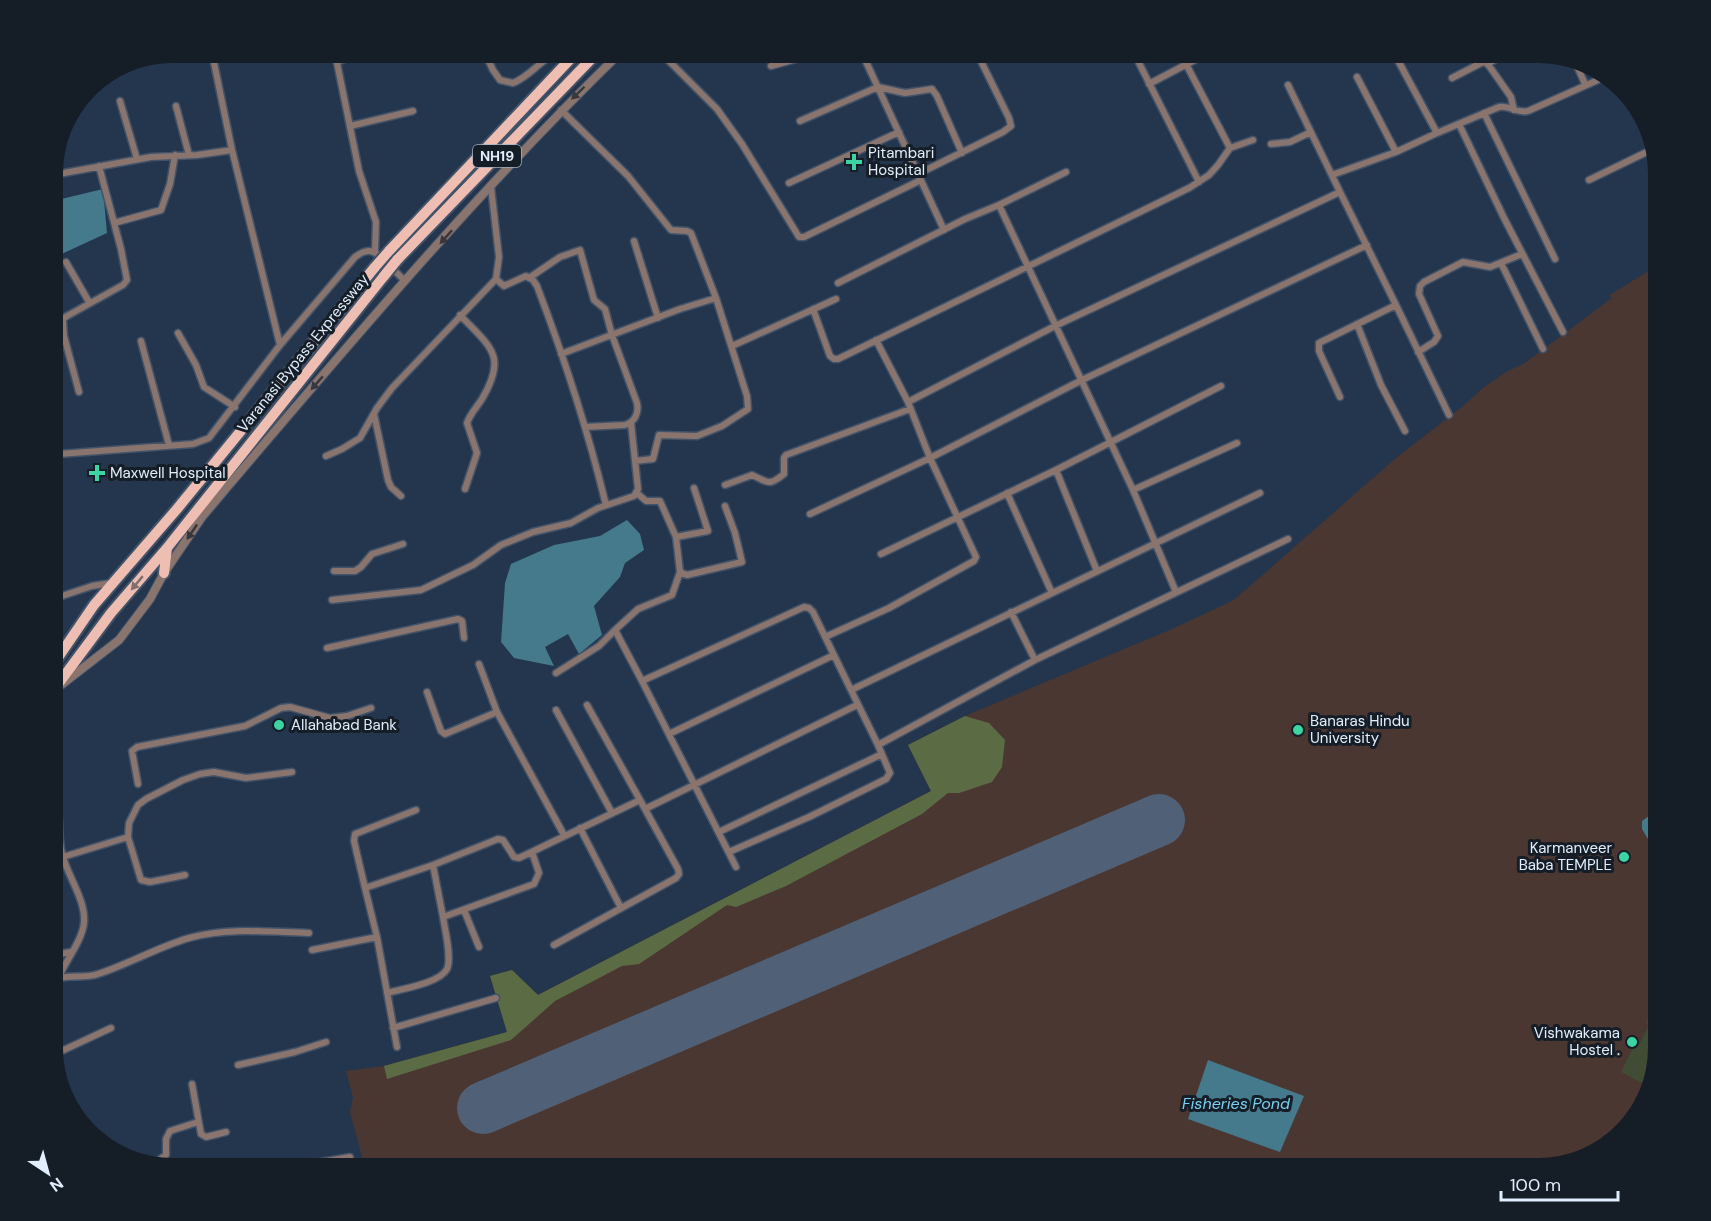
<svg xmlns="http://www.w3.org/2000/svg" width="1711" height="1221" viewBox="0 0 1711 1221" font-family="'DM Sans',sans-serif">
  <rect width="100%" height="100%" fill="#24364d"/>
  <path fill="#4b3731" d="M1658 265V1049L1634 1121 1592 1156 1538 1168H365L350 1112 353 1098 346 1071 384 1066 507 1032 490 976 512 970 538 995 931 791 908 745 965 716 1172 629 1234 600 1396 458 1462 407 1483 388 1506 372 1525 363 1612 298 1610 295Z"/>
  <path fill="#414c34" d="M1658 998V1049L1646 1085 1621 1072 1634 1046 1638 1047 1649 1025 1646 1023Z"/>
  <path fill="#5b6c45" d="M965 716 989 723 1005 740 1002 767 992 782 959 793H948L922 814 786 886 736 907 727 905 639 964 622 966 555 1001 511 1040 387 1079 384 1066 507 1032 490 976 512 970 538 995 931 791 908 745Z"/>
  <path fill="#45798c" d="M103 189 107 233 53 258V201Z
    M627 520 640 534 644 550 625 563 620 577 594 606 602 635 579 654 568 634 545 647 554 666 514 658 501 642 505 583 511 564 554 545 600 536Z
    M1653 813 1658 815V844L1648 839 1642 829V821Z
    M1208 1060 1304 1096 1280 1152 1188 1119Z"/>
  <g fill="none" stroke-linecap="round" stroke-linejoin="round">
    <path stroke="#506076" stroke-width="52" d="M483 1108 1159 820"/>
    <g stroke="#425369" stroke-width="9">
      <path id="minor" d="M212 53 232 150 280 345
        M335 53 359 171 376 222 375 251
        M485 53 493 70 500 80 513 83C531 76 541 58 560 53
        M661 53 717 109 742 144 799 237H804L921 180
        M862 53 944 230
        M1134 53 1199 182
        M1394 53 1437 133 1499 107C1510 105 1518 114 1528 111L1607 76
        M1480 53 1511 97 1514 110
        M981 61 998 53
        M337 62 359 53
        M1186 64 1230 148
        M1487 64 1507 53
        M771 66 818 53
        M1577 66 1585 84
        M1357 77 1396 152
        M1452 78 1485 61
        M1149 84 1208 53
        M1288 85 1340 192
        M120 101 137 159
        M176 106 189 155
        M561 110 628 176 671 230 687 231 691 233 716 298
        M1484 113 1555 259
        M800 121 878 87 905 93 932 89 937 96 962 153
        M1459 124 1504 218 1563 332
        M350 126 413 111
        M1271 144 1290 142 1311 132
        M918 174 1003 132 1011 126 1009 118 977 53
        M53 175 151 157 197 155 232 150
        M1332 175 1396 152 1437 133
        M1589 180 1653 149
        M789 183 899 132
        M491 187 499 257 496 279 504 286 526 276 533 280 537 286C564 357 588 431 606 505
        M999 205 1066 172
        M114 223 161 210 170 184 175 155
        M634 241 658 318
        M66 262 89 302
        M1501 263 1543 349
        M391 267 405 281
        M529 278 560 257 580 250 594 300 605 309 612 335 637 403C639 413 635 422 625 425L585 427
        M838 283 965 219 999 205 1133 490 1176 592
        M1396 305 1449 415
        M813 309 830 356 834 359H838L1189 188 1209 175 1218 165 1230 148 1253 140
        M460 315C490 347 508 355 482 399 477 407 470 414 467 423L477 453 465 489
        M1357 324 1381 385 1405 431
        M178 333 196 365 204 387 235 407
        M64 336 79 392
        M876 340 908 402
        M53 341 64 336 63 319 67 316 123 285 127 280 121 249 99 166
        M141 341 169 445
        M732 346 836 299
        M1418 352 1434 342 1438 336 1419 294 1420 286 1424 282 1463 262 1490 267 1522 254
        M561 354 680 309 716 298 747 396 748 409 722 426 697 436 659 435 653 459 635 461
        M374 414 388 480 391 487 401 496
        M326 456 342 449 360 438 377 408 392 388 496 279
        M53 460 54 456 59 454 193 444 209 438 280 345 355 257C367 248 373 249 384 260
        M725 485 752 475C768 482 768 487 784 474V458L786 455 910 409
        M1133 490 1237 443
        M637 493 646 501H660L676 537 680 572 687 575 742 562 735 533 725 506
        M1007 493 1052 593
        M1260 493 851 690 878 745 1035 660 1288 539
        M53 507 58 500 53 463
        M810 514 930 458 1082 380 1367 245
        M676 537 708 531 694 488
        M881 554 1056 470
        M334 571H355L361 567 372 554 403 544
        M1097 571 1056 470 1221 386
        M53 599 92 586 111 583
        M332 600 421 590 473 565 501 545 533 532 571 523 598 508 634 496 638 489 631 423
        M1011 612 1035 660
        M825 637 889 608 974 561 976 557 930 458 908 402 1055 326 1340 192 1396 305 1319 343V351L1340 397
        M327 648 458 619 462 621 464 638
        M479 664 497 712 564 835
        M556 673 599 646 615 630
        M642 681 615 630 638 609 672 595 680 572
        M427 692 441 731 445 734 497 712
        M587 705 640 800
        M556 710 612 813
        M669 734 834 655
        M138 784 132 751 137 747 245 726 281 708 290 707 330 718 347 716 371 708
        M53 794C63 814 56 837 63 857 69 878 86 901 84 923 82 941 66 960 59 977
        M580 828 621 908
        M719 832 882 754
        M729 852 809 817 886 779 890 773 878 745
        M53 860 128 837
        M433 865 443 917 534 884 539 873 532 852
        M736 867 642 681 804 607 809 608 813 612 851 690
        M185 875 150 882 141 880 128 837 129 823 138 805 146 799 183 780 200 774 214 772 246 778 292 772
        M365 888 354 841 355 834 416 810
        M464 910 479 947
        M554 945 676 878 679 874 678 869 645 809
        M312 950 377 937
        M53 955 71 952
        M53 980C66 974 84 979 98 974 129 964 158 947 189 938 228 927 269 932 309 933
        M387 993C402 989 440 983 447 969 452 958 445 930 443 917
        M393 1028 496 998
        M397 1047 377 937 365 888 433 865 498 839 503 840 514 857 519 858 640 800 645 809 857 705
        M53 1055 111 1028
        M238 1065 295 1052 326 1042
        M192 1084 201 1134 206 1137 226 1132
        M155 1163 166 1155V1139L170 1131 198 1122
        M240 1168 259 1165 287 1168 350 1157"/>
    </g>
    <g stroke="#425369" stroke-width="10">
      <path id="tertiary" d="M61 685 119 640 150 599 164 573 202 517 229 485C355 337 481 188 620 53"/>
    </g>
    <g stroke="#425369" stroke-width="14">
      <path id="trunk" d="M389 251 576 53
        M397 260 597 53
        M164 573 167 548
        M53 665 94 605 177 509 375 267
        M53 691 111 613 167 548 384 276"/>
    </g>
    <use href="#minor" stroke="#89746e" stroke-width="6"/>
    <use href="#tertiary" stroke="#89746e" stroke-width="8"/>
    <use href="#trunk" stroke="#eebeb2" stroke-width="10"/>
    <g stroke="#425369" stroke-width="14" stroke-linecap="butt">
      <path id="trunk-bridge" d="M375 267 389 251
        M384 276 397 260"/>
    </g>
    <use href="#trunk-bridge" stroke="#eebeb2" stroke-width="10"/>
  </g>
  <defs><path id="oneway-solid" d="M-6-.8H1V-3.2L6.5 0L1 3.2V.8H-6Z" transform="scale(1.5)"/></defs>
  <g fill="#38373c">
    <use href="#oneway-solid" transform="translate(578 93) rotate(136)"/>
    <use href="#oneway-solid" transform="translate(446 237) rotate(132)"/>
    <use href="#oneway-solid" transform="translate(317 383) rotate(131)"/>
    <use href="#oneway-solid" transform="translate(192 532) rotate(124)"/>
  </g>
  <use fill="#826e6c" href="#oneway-solid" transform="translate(137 583) rotate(130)"/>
  <g fill="#3dd4a3" stroke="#151d27" stroke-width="2">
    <path d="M851 153h6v6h6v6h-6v6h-6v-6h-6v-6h6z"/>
    <path d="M94 464h6v6h6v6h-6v6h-6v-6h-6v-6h6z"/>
    <circle cx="279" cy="725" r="6"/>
    <circle cx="1298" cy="730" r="6"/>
    <circle cx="1624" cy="857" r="6"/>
    <circle cx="1632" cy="1042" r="6"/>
  </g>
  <g text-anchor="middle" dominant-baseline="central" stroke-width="6" stroke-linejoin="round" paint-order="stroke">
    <rect fill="#151d27" stroke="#a4afbd" stroke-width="1.5" x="473" y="145" width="48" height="22" rx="4.5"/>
    <g font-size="14" font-weight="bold" fill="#e2eefd">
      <text x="497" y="156">NH19</text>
    </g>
    <g font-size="15" fill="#e2eefd" stroke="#151d27" text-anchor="start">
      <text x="868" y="153">Pitambari<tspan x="868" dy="17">Hospital</tspan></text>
      <text x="110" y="473">Maxwell Hospital</text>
      <text x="1310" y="721">Banaras Hindu<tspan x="1310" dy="17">University</tspan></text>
      <text x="291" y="725">Allahabad Bank</text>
      <text x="1612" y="848" text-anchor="end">Karmanveer<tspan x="1612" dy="17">Baba TEMPLE</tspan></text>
      <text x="1620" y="1033" text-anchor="end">Vishwakama<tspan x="1620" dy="17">Hostel .</tspan></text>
    </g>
    <g font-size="15" fill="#e2eefd" stroke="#151d27">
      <text transform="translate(303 353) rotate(-51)">Varanasi Bypass Expressway</text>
    </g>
    <g font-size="16" font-style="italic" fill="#7bcfef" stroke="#151d27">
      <text x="1236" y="1103">Fisheries Pond</text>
    </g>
  </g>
  <path d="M0 0H1711V1221H0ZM173 63H1538A110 110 0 0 1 1648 173V1048A110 110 0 0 1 1538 1158H173A110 110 0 0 1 63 1048V173A110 110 0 0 1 173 63Z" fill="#151d27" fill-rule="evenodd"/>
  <g transform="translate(48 1173) rotate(144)" stroke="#151d27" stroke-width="4.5" paint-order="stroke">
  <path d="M0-4.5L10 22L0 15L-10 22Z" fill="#e2eefd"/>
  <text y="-9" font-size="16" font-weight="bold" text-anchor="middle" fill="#e2eefd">N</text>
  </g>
  <path d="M1501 1191v9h117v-9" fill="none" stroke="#e2eefd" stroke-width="3"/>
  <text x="1510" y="1191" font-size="18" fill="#e2eefd" stroke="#151d27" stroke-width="4.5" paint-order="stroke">100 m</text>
</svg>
